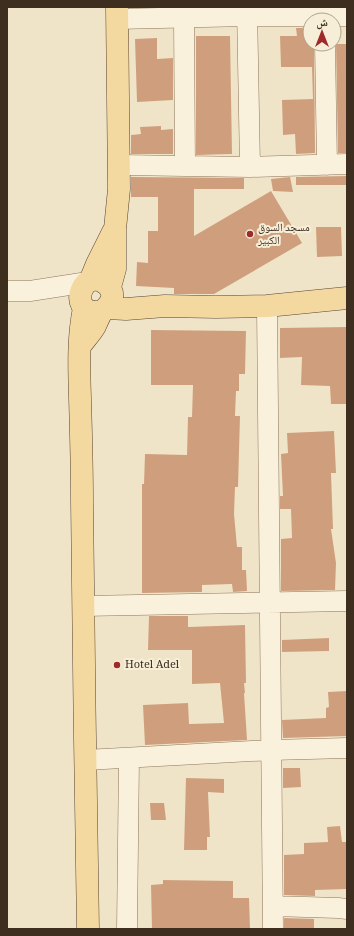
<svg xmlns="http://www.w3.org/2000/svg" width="354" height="936" viewBox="0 0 354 936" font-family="Georgia,'Noto Naskh Arabic',serif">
  <rect width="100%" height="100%" fill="#f0e4c8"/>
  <path fill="#cf9f7d" d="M296 28H310V44H314L315 153 296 154 295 134 283 135 282 100 313 99 312 67H281L280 36H297Z
    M196 36H230L232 154 196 155Z
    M157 38V59L173 58V100L137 102 135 39Z
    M336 44H347V153H338Z
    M161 126V130L173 129V154H131V135L141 134 140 127Z
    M347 176V185H296V177Z
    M131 177 244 178V189H194V236L271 191 302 243 214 294H174V288L136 286 137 262 148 263V231H158V197H131Z
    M290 177 293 192 273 191 271 179Z
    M316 227H341L342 256 317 257Z
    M347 327V404H331L330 386 301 385 302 357 280 358V328Z
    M151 330 246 331 245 374H239V391H236L235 416H240L238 487H235L234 514 237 547H242V570H246L247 591 233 592 232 584 202 585V592L142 593V484H144L145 454 187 455 188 417H192L193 385H151Z
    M334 431 336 473H331L333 529H331L336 563 335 590 281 591V539L292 538 291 509H280V496H283L281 454 288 453 287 433Z
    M149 616H188V627L245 625 246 683H244L245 693H244L247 740 145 745 143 705 188 703 189 724 224 723 220 683 192 684V650H148Z
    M329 638V651L282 652V640Z
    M347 691V736L283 738 282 720 326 718V708L329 707 328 692Z
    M283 768H300L301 787 283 788Z
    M186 778 224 779V793L208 792 210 837H207V850H184Z
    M150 803H164L166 820H151Z
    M340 826 342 842H347V889L315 890V896L284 895V855L304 854V843L328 842 327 827Z
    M163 880 233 881V898H249L250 929H152L151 885 163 884Z
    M284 918 314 919V929H284Z"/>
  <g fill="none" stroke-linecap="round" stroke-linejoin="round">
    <g stroke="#8d765c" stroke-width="21">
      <path id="minor" d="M247 7 250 167
        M184 18 185 166
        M117 19 247 16H347
        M325 44 327 165
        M120 165 250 167 347 164
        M7 291H30L88 282
        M267 306 273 929
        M84 606 347 601
        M85 760 271 750 347 748
        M273 906 338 908 347 909
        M127 929 129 758"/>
    </g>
    <g stroke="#5b4430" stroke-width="23">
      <path id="major" d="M90 281 97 264 113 232
        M110 287 115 269V229L119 189 117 7
        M84 308C78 337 79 368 80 398 81 432 82 466 82 501 84 644 85 786 88 929
        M107 308 126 309 165 306 216 307 267 306 347 298
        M80 346C85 339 91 333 95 326 97 322 99 316 102 312 106 307 111 305 112 297 113 292 110 287 106 284 84 265 66 311 96 312"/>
    </g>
    <use href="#minor" stroke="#faf1dc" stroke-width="20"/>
    <use href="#major" stroke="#f3d9a0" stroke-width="22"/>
  </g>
  <g fill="#9e2a2b" stroke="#f7eed8" stroke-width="1.5">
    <circle cx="250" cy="234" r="4"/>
    <circle cx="117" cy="665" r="4"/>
  </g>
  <g text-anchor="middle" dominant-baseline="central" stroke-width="4" stroke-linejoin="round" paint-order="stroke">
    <g font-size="11" fill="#3d2e20" stroke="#f7eed8" text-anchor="start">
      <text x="258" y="228">مسجد السوق<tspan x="258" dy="13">الكبير</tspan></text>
      <text x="125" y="665">Hotel Adel</text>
    </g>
  </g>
  <rect width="354" height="936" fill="none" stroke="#3d2e20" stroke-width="16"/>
  <g transform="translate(322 32)"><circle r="19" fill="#f7eed8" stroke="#ada18e"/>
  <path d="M0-3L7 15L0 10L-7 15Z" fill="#9e2a2b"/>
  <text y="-6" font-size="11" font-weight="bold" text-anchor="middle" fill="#3d2e20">ش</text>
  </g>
</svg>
